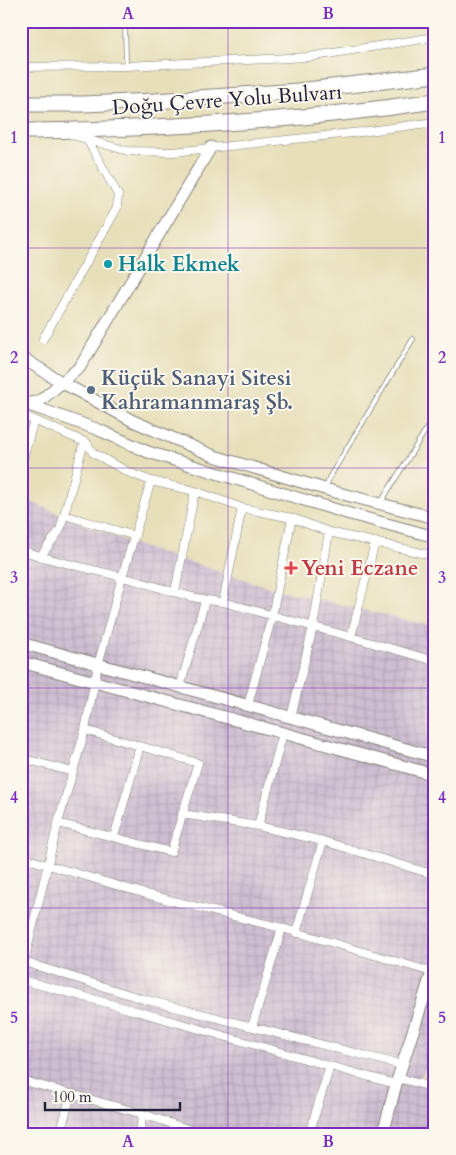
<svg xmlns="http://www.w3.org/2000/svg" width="456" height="1155" viewBox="0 0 456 1155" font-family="Cardo,serif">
  <defs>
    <pattern id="industrial-grid" width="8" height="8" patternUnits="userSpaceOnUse" patternTransform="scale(1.25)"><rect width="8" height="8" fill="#cebed1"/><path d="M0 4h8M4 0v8" fill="none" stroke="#b1a3b4"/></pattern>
  </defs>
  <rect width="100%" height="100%" fill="#fbf7ec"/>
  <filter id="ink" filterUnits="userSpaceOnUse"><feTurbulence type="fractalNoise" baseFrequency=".02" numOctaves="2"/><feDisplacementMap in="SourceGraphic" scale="10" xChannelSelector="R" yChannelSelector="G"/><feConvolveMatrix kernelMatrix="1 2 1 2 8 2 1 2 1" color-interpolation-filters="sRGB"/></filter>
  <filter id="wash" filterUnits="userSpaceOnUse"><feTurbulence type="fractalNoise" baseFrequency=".0096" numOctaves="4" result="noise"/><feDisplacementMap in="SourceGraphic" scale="20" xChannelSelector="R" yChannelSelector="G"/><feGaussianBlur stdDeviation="1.12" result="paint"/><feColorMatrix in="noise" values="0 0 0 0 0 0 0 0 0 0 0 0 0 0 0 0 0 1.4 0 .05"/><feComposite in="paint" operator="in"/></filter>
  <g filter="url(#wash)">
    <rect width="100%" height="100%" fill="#e7dfba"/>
    <path fill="url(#industrial-grid)" d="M21 498 133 544 272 588 435 627V1054L417 1082 435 1083V1134H21Z"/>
  </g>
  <g filter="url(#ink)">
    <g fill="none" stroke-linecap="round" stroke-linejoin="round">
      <g stroke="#84807a" stroke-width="5.5">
        <path id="lane" d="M125 21 126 66
          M326 488 329 478 413 339
          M381 502 435 415"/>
      </g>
      <g stroke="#84807a" stroke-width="9">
        <path id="street" d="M21 67 126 66 308 57 435 37
          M72 135 128 151 173 152 361 132 435 122
          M43 339 117 208 118 195 87 139
          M21 418 27 417 87 443 93 453 130 473 151 481 195 491 242 508 292 518 329 532 435 556
          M21 465 34 420
          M64 515 135 536
          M21 550C54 562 88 568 122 577 155 585 188 599 223 602L351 637 435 661
          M40 557 60 530 84 442
          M175 592 195 491
          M223 602 242 508
          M351 637 375 542
          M180 687 205 601
          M248 705 272 616 292 518
          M291 717 313 627 329 532
          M21 758 73 772
          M182 814 258 826 323 841 435 875
          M58 823 171 852 198 763 85 730
          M258 826 283 733
          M114 837 140 746
          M21 857 153 896 282 928 432 972
          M296 933 323 841
          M21 961 143 999 402 1065
          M21 974 58 823 85 730 98 665 122 577 151 481
          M21 980C147 1012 271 1051 396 1084
          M252 1027 282 928
          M398 1078 435 1088
          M21 1080 143 1114 202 1134
          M60 1134 71 1094
          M139 1134 143 1114
          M309 1134 330 1066"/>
      </g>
      <g stroke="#84807a" stroke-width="13">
        <path id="secondary" d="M21 357 61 382 133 421 214 456 335 492 435 518
          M21 402 99 430 148 452 350 514 435 537
          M27 404 41 400 80 367 211 147
          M21 643 435 757
          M21 662 283 733 435 775
          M383 1134 396 1084 432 972 435 973"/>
      </g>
      <g stroke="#84807a" stroke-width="17">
        <path id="highway" d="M21 104H83L155 101 298 91 435 75
          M21 131C66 131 110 129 154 127 248 123 342 115 435 101"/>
      </g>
      <use href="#lane" stroke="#fff" stroke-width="4"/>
      <use href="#street" stroke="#fff" stroke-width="8"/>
      <use href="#secondary" stroke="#fff" stroke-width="11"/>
      <use href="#highway" stroke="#fff" stroke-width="15"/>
    </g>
  </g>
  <path fill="none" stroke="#7b2cbf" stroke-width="1" stroke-opacity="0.55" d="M228 21V1134M21 248H435M21 468H435M21 688H435M21 908H435"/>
  <circle fill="#0f9aa8" stroke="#fbf7ec" stroke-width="2" cx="108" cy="264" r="5"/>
  <circle fill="#5c6f8a" stroke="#fbf7ec" stroke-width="2" cx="91" cy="390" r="5"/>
  <path fill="#e0444e" stroke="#fbf7ec" stroke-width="2" d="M288.5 560.5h5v5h5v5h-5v5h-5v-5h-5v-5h5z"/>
  <g text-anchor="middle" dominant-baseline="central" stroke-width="4" stroke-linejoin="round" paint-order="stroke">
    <g font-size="21" fill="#22223b" stroke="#fbf7ec">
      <text transform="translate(227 100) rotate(-4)">Doğu Çevre Yolu Bulvarı</text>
    </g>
    <g font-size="21" font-weight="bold" fill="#0d838f" stroke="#fbf7ec" text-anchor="start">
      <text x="118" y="264">Halk Ekmek</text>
    </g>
    <g font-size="21" font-weight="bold" fill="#4e5e75" stroke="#fbf7ec" text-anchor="start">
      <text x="101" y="378">Küçük Sanayi Sitesi<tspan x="101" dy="24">Kahramanmaraş Şb.</tspan></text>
    </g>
    <g font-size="21" font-weight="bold" fill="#be3a42" stroke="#fbf7ec" text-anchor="start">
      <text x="301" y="568">Yeni Eczane</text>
    </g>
  </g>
  <rect width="456" height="1155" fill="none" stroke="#fbf7ec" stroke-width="55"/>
  <path d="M45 1102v8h135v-8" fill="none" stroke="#22223b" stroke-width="2.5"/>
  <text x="52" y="1102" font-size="15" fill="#22223b" stroke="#fbf7ec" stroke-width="4" paint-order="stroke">100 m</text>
  <rect x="28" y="28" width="400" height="1100" fill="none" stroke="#7b2cbf" stroke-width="2"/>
  <g font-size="16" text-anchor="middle" font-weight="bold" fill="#7b2cbf">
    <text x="128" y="19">A</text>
    <text x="328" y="19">B</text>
    <text x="14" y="143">1</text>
    <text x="442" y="143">1</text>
    <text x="14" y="363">2</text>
    <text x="442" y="363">2</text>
    <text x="14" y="583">3</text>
    <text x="442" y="583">3</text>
    <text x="14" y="803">4</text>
    <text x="442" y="803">4</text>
    <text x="14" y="1023">5</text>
    <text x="442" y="1023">5</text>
    <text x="128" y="1147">A</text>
    <text x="328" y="1147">B</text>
  </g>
</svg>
